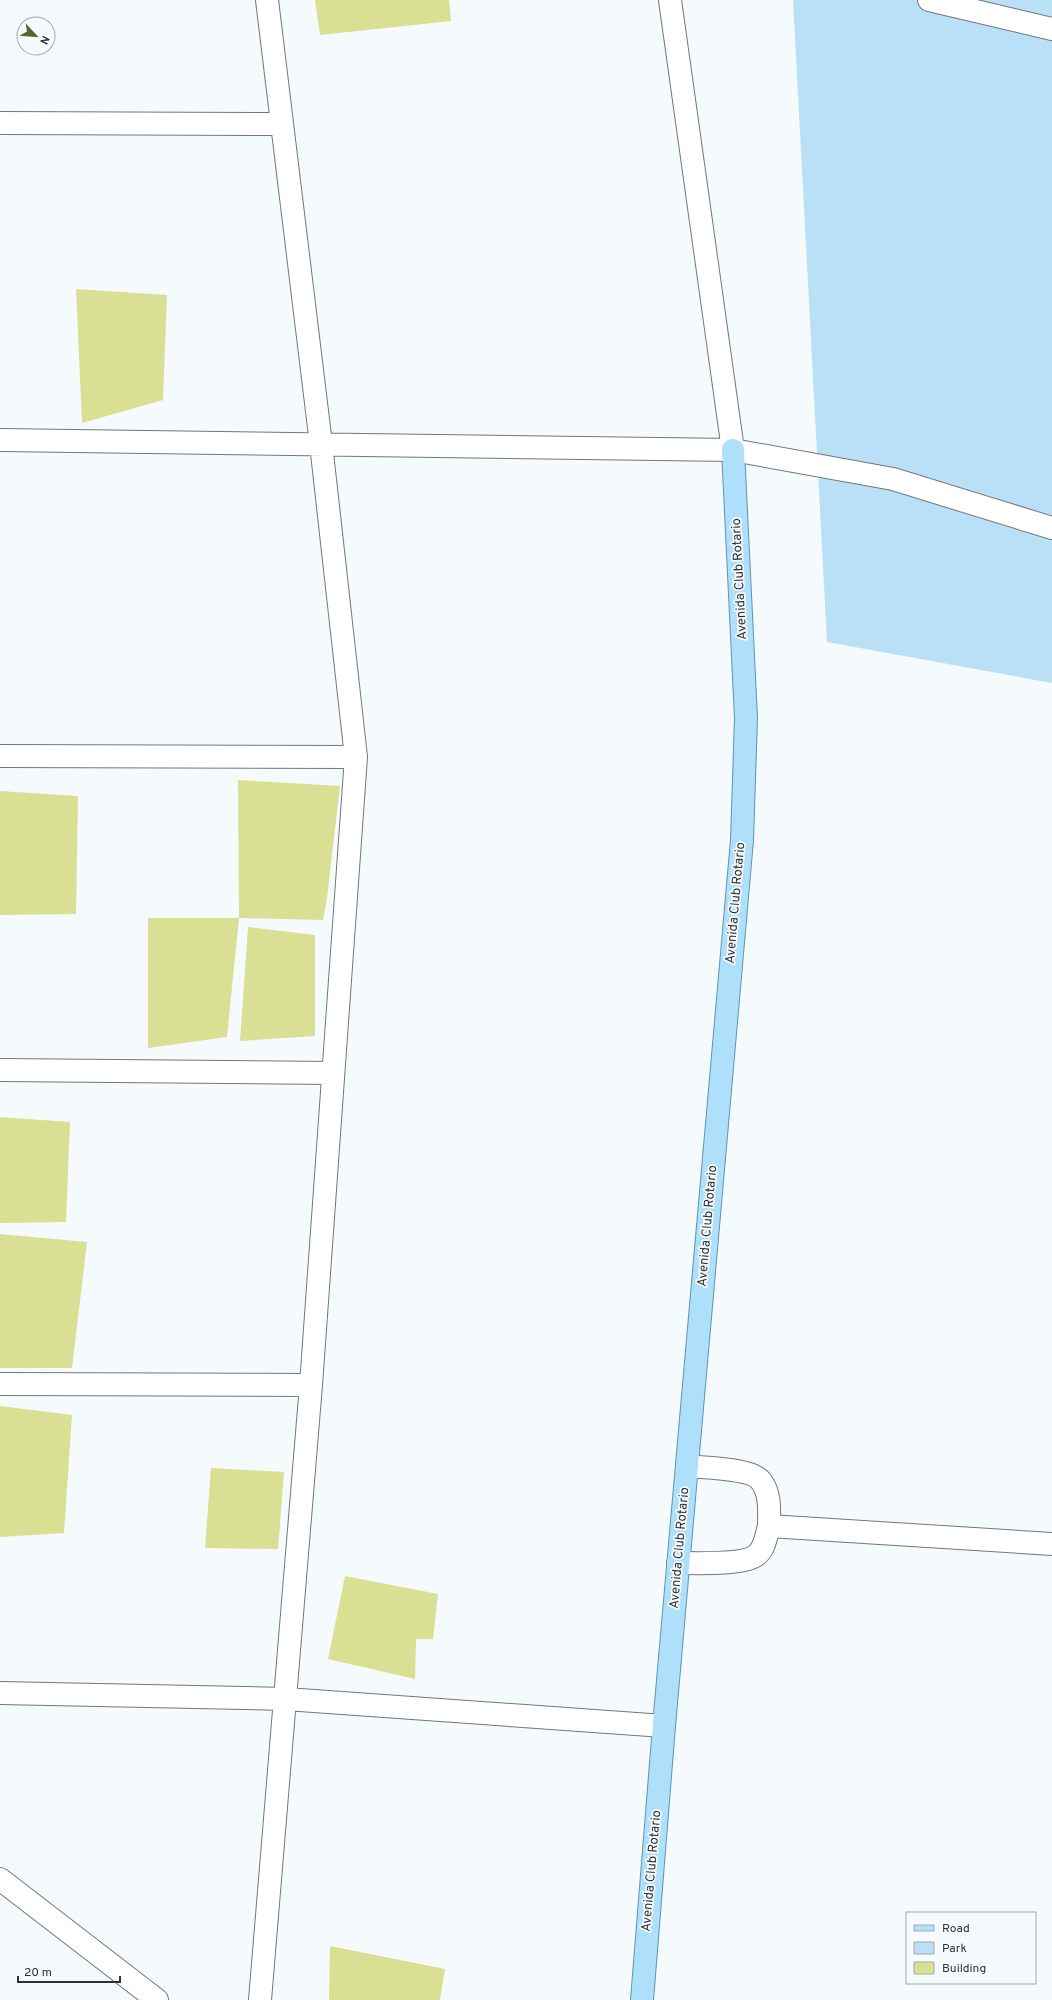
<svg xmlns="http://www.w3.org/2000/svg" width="1052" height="2000" viewBox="0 0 1052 2000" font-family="Overpass,sans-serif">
  <rect width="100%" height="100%" fill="#f5fafd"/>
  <path fill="#bae0f8" d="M793 0H1052V683L827 642Z"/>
  <path fill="#d9df93" d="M315 0H449L451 21 320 35Z
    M76 289 167 295 163 400 82 423Z
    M238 780 340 786 327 898 323 920 239 918Z
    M0 791 78 796 76 914 0 915Z
    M148 918H239L227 1037 148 1048Z
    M248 927 315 935V1036L240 1041Z
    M0 1117 70 1122 66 1222 0 1223Z
    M0 1234 87 1242 72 1368H0Z
    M0 1406 72 1415 64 1533 0 1537Z
    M211 1468 284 1472 278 1549 205 1548Z
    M345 1576 438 1594 433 1639H416L415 1679 328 1659Z
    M330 1946 445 1969 440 2000H329Z"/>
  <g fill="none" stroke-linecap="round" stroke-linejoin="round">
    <g stroke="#727779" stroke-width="24">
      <path id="minor" d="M670 0 733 450
        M929 0 1052 29
        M0 123 282 124
        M0 440 733 450 893 479 1052 528
        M0 756 356 757
        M0 1070 333 1073
        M0 1384 311 1385
        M687 1466C703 1468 752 1468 761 1481 771 1494 769 1511 769 1526
        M678 1563C696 1563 742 1565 755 1556 765 1550 766 1536 769 1526L1052 1544
        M0 1693 286 1699 664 1726
        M0 1879 157 2000
        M260 2000 311 1385 356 757 321 444 267 0"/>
    </g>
    <g stroke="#5e94b3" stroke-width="24">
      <path id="major" d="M642 2000 664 1726 742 840 746 718 733 450"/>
    </g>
    <use href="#minor" stroke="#fff" stroke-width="22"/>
    <use href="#major" stroke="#aedffb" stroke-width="22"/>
  </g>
  <g text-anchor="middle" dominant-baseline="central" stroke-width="3.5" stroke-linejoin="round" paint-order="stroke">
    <g font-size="13" fill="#2f3132" stroke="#f5fafd">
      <text transform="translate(740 579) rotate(-93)">Avenida Club Rotario</text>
      <text transform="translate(736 903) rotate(-85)">Avenida Club Rotario</text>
      <text transform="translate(708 1226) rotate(-85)">Avenida Club Rotario</text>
      <text transform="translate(680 1548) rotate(-85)">Avenida Club Rotario</text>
      <text transform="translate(652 1871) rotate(-85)">Avenida Club Rotario</text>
    </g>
  </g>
  <rect x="906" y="1912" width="130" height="72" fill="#f5fafd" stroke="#a6aaac"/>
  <rect x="914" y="1925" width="20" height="6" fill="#aedffb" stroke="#a6aaac"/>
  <text x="942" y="1932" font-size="12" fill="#2f3132">Road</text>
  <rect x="914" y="1942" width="20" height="12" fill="#bae0f8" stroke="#a6aaac"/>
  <text x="942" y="1952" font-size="12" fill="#2f3132">Park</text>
  <rect x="914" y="1962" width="20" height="12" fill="#d9df93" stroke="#a6aaac"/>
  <text x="942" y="1972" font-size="12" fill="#2f3132">Building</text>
  <g transform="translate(36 36) rotate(116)"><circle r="19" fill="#f5fafd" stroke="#a6aaac"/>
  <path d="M0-3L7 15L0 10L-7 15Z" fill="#5f622f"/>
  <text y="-6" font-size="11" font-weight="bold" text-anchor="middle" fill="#2f3132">N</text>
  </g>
  <path d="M18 1976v6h102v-6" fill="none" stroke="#2f3132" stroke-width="2"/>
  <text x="24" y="1976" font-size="12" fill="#2f3132" stroke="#f5fafd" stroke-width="3" paint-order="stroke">20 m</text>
</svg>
